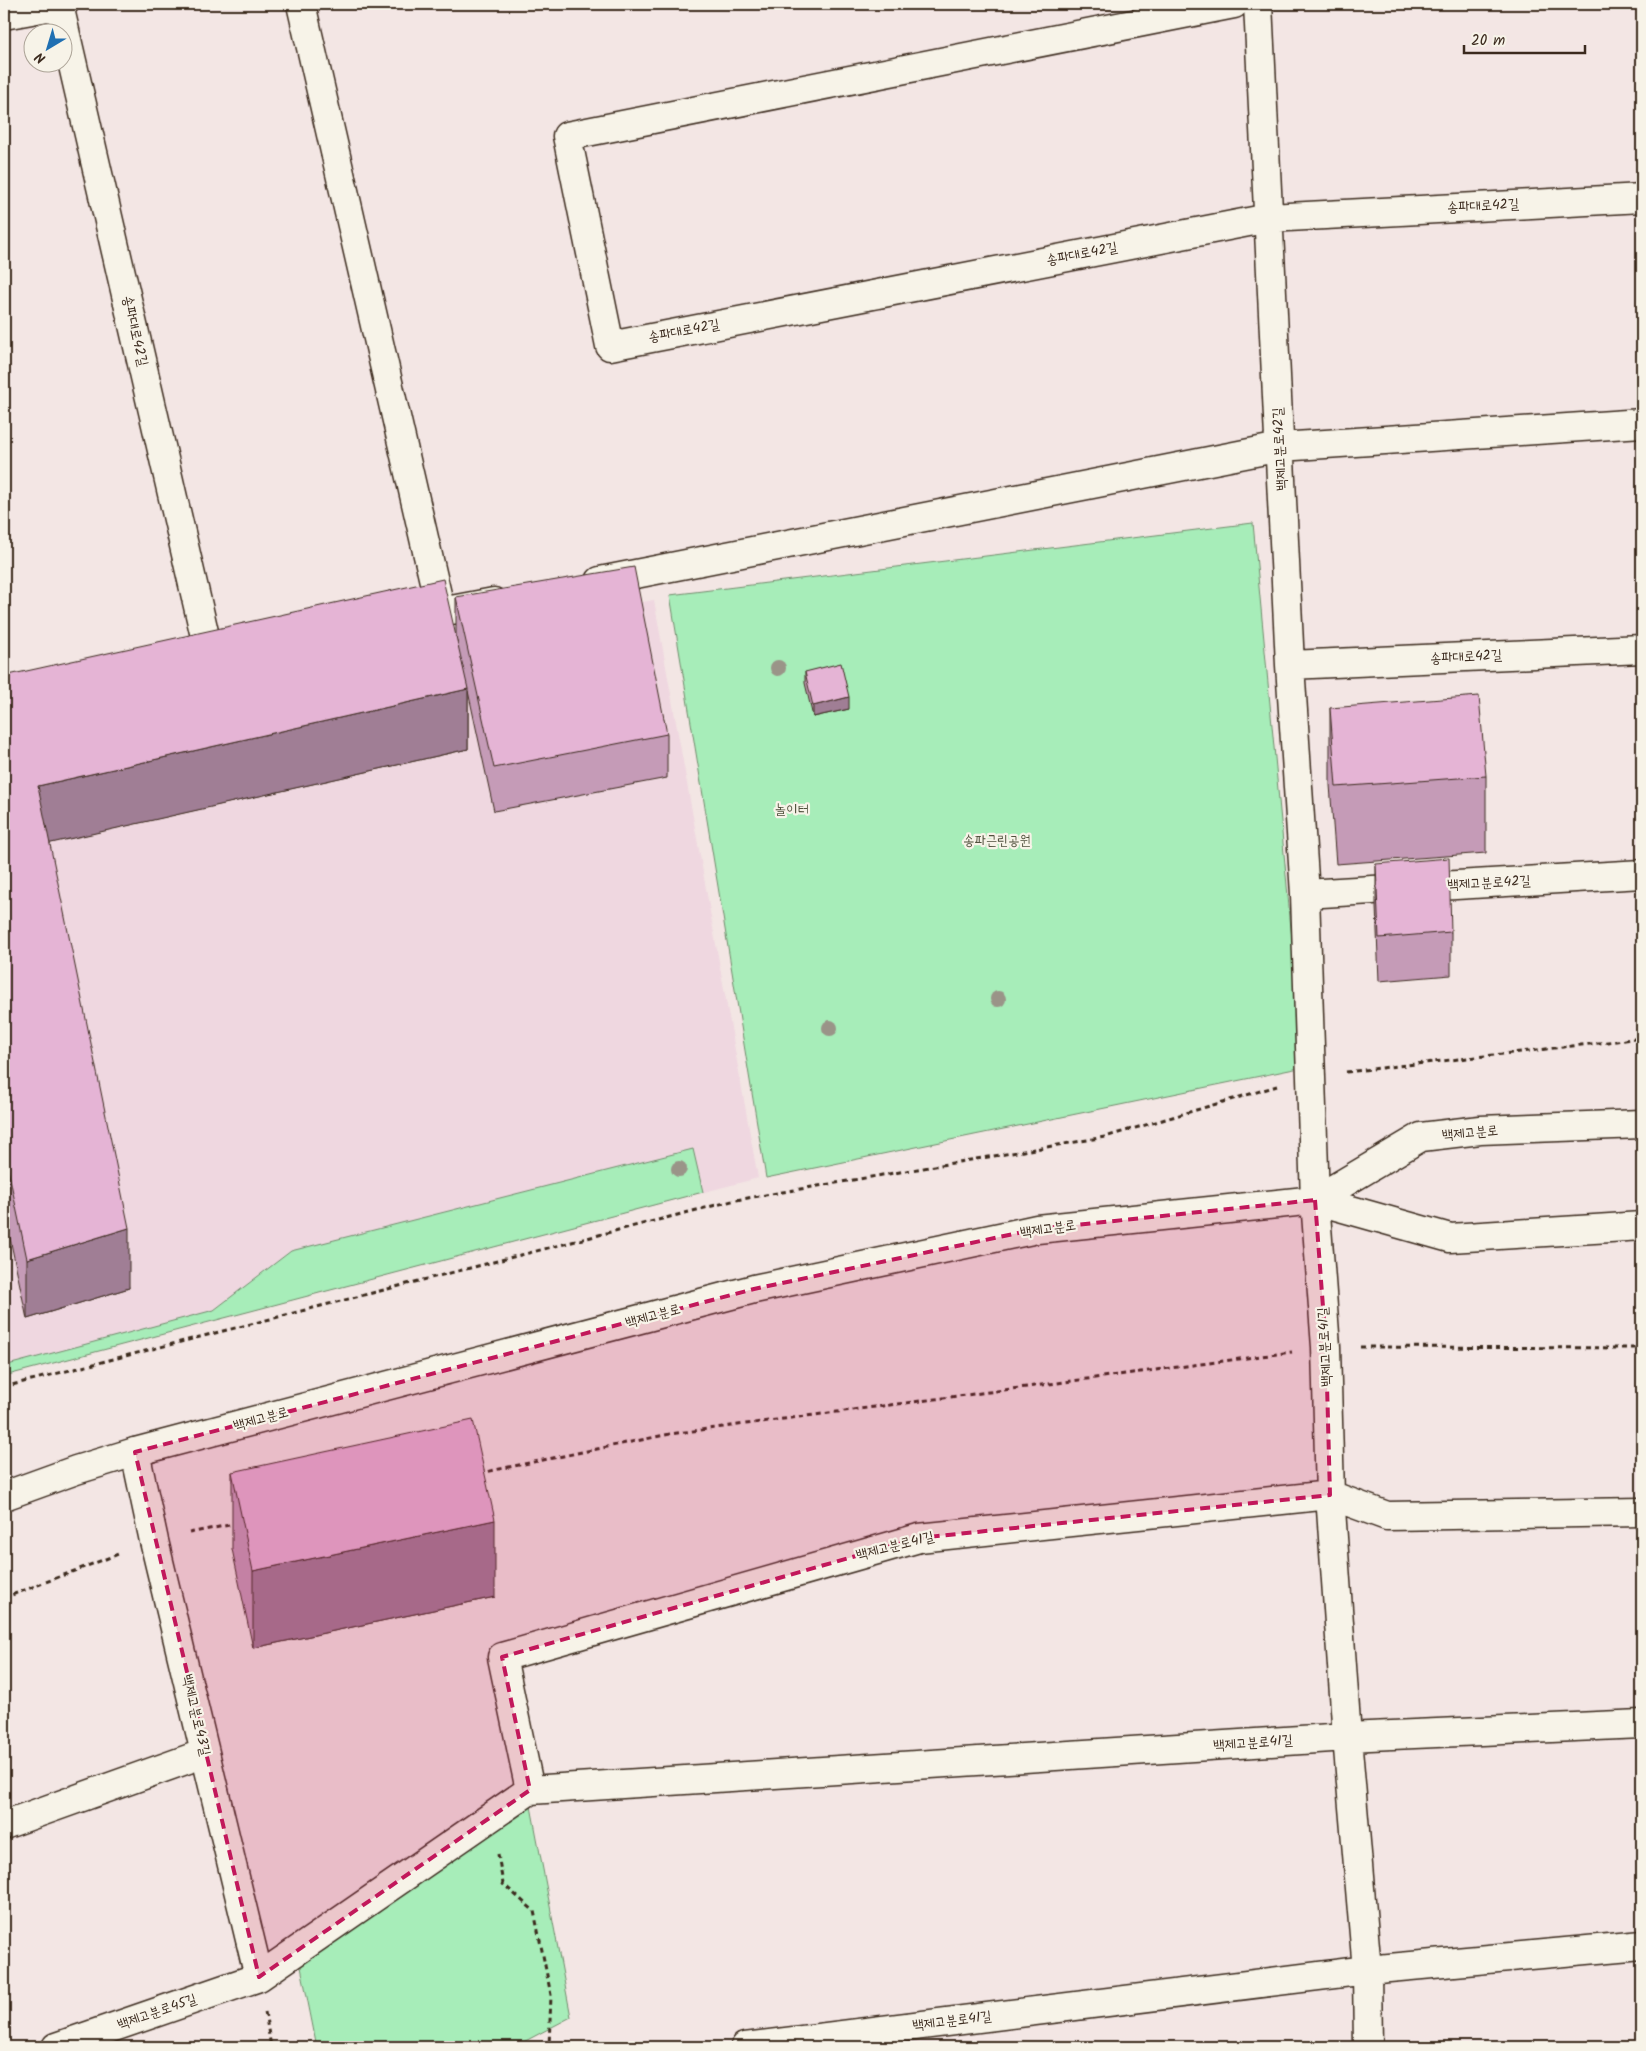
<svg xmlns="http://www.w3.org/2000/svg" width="1646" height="2051" viewBox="0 0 1646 2051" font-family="Kalam,'Poor Story',sans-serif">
  <rect width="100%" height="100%" fill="#f3e6e4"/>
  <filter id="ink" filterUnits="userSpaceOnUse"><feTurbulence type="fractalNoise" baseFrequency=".02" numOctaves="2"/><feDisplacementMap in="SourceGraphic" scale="10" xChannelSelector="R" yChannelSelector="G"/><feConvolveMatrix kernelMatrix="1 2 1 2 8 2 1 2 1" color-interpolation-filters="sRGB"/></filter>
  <g filter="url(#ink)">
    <path fill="#efd7e0" d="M654 600 758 1178 4 1376V717Z"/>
    <path fill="#a7edb9" stroke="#718c6c" d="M1253 523 1304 1067 766 1178 670 595Z
      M693 1149 703 1192 4 1376V1366L214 1310 291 1251Z
      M530 1801 571 2017 514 2047H317L299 1957Z"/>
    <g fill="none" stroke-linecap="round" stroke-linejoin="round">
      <g stroke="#3b2a1e" stroke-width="31">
        <path id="minor" d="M301 4 441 612
          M1234 4 567 136 610 346 1269 218 1642 198
          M1258 4 1290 665 1305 894 1315 1200 1326 1347 1330 1495 1347 1737 1367 1970 1368 2047
          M59 5 210 658
          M4 15 64 4
          M600 581 1280 447 1642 423
          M414 617 494 602
          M1290 665 1642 649
          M1305 894 1642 874
          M135 1452 154 1541 259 1977
          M530 1790 502 1657 919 1538 1330 1495 1387 1516 1642 1512
          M530 1790 1347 1737 1642 1724
          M4 1825 205 1753
          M56 2047 259 1977 530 1790
          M745 2047 1367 1970 1642 1945"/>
      </g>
      <g stroke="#3b2a1e" stroke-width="31">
        <path id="major" d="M1315 1200 1421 1137 1480 1130 1642 1124
          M4 1496 76 1470 135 1452 754 1289 1037 1229 1315 1200 1450 1238 1642 1226"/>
      </g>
      <path stroke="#3b2a1e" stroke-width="3" stroke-dasharray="5 4" stroke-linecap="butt" d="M1346 1072 1642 1038
        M1360 1347 1642 1348
        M4 1387 736 1200 1105 1137 1277 1086
        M480 1473 670 1434 1292 1352
        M189 1533 234 1524
        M4 1598 121 1553
        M498 1854 503 1884 534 1911 551 1995 549 2047
        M265 2012 271 2047"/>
      <use href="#minor" stroke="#f7f3e8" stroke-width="28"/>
      <use href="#major" stroke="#f7f3e8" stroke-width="28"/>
    </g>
    <g fill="#9a9488">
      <circle cx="778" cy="668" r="8"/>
      <circle cx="998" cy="999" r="8"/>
      <circle cx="830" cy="1028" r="8"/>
      <circle cx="679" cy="1169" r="8"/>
    </g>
    <path fill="#c59bb7" stroke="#3b2a1e" d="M456 597 667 734V778L494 811 468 691V749L49 843 129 1288 27 1319 4 1210V676L456 639Z
      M805 672 849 709 813 717 805 683Z
      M1330 708 1486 776V853L1336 864 1330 785Z
      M1376 864 1451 932V975L1379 981 1376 907Z
      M232 1472 495 1597 253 1648 232 1549Z"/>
    <path fill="#a07e95" stroke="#3b2a1e" d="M468 689V749L38 846V786Z
      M849 697V709L813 717V706Z
      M129 1228V1288L27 1319V1259Z
      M495 1520V1597L253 1648V1571Z"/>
    <path fill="#e5b4d5" stroke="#3b2a1e" d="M634 567 667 734 494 768 456 597Z
      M443 579 468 689 38 786 129 1228 27 1259 4 1150V676Z
      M841 663 849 697 813 706 805 672Z
      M1479 696 1486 776 1336 787 1330 708Z
      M1449 858 1451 932 1379 938 1376 864Z
      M473 1420 495 1520 253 1571 232 1472Z"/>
  </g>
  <path fill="#c2185b" fill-opacity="0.2" stroke="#c2185b" stroke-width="4" stroke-dasharray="10 6" stroke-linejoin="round" d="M1315 1200 1326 1347 1330 1495 919 1538 502 1657 530 1790 259 1977 135 1452 754 1289 1037 1229Z"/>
  <g text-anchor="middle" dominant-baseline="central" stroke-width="4.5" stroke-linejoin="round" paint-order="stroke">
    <g font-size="14" fill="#3b2a1e" stroke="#f7f3e8">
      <text transform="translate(1483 206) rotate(-3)">송파대로42길</text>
      <text transform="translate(1082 254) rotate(-11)">송파대로42길</text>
      <text transform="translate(135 331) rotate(77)">송파대로42길</text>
      <text transform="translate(684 331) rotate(-11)">송파대로42길</text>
      <text transform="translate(1280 449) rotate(-93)">백제고분로42길</text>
      <text transform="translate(1466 657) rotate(-3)">송파대로42길</text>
      <text transform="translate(1489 883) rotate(-3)">백제고분로42길</text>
      <text transform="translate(1470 1133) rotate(-5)">백제고분로</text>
      <text transform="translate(1048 1229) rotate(-8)">백제고분로</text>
      <text transform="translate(653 1316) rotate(-15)">백제고분로</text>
      <text transform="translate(1325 1347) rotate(-93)">백제고분로41길</text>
      <text transform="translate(261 1419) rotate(-15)">백제고분로</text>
      <text transform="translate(895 1546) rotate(-14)">백제고분로41길</text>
      <text transform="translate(196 1715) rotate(77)">백제고분로43길</text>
      <text transform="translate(1253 1743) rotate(-4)">백제고분로41길</text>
      <text transform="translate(157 2012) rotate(-19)">백제고분로45길</text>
      <text transform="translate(952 2021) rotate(-7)">백제고분로41길</text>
    </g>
    <g font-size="14" fill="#51513d" stroke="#f7f3e8">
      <text x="792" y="810">놀이터</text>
      <text x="997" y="841">송파근린공원</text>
    </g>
  </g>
  <rect width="1646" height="2051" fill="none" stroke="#f7f3e8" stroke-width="20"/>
  <rect x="10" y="10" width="1626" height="2031" fill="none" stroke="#3b2a1e" stroke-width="2" filter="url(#ink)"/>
  <g transform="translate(48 48) rotate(218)"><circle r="24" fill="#f7f3e8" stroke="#aca397"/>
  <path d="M0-4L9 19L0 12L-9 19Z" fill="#1f6fb2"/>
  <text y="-8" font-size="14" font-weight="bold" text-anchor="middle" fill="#3b2a1e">N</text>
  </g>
  <path d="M1464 45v8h121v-8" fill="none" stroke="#3b2a1e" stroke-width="2.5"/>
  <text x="1471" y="45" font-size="15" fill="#3b2a1e" stroke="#f7f3e8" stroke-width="4" paint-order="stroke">20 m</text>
</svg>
